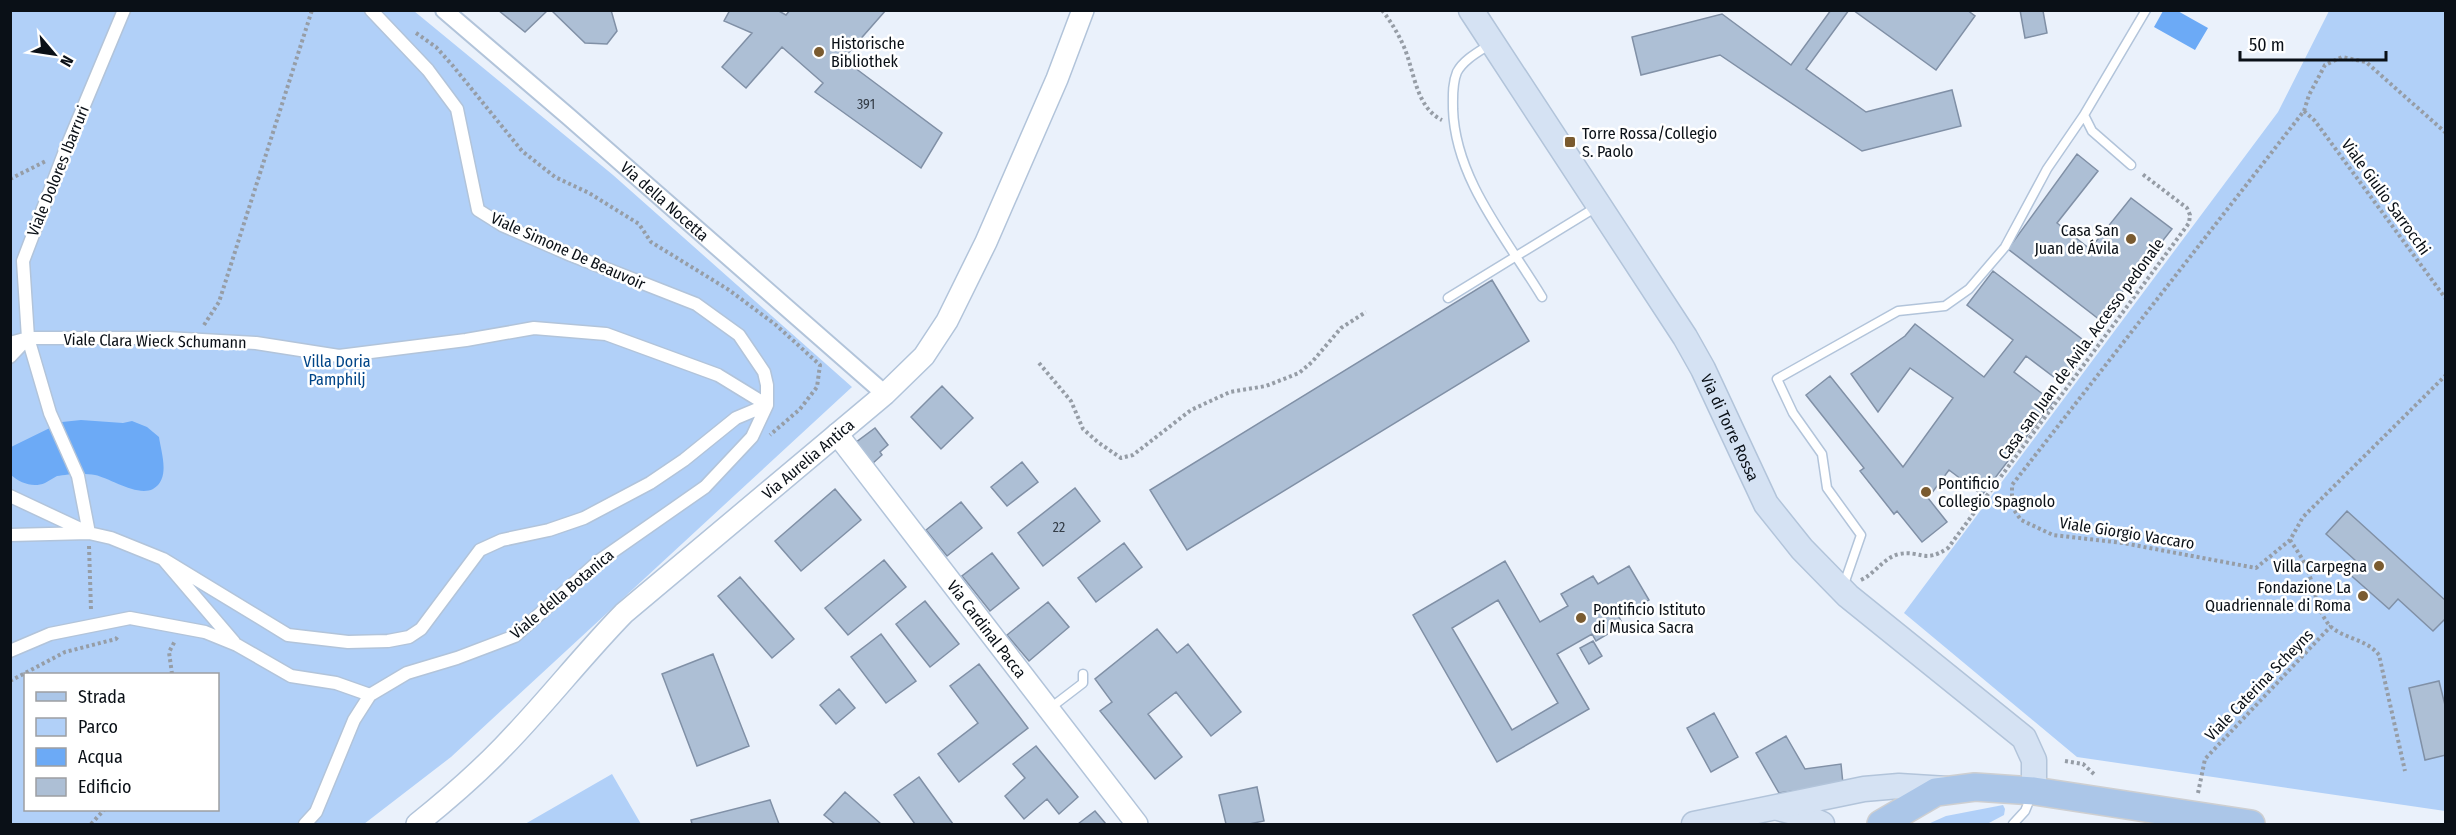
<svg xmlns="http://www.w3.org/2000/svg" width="2456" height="835" viewBox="0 0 2456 835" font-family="'Fira Sans Condensed',sans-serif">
  <rect width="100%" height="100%" fill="#eaf1fb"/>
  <path fill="#b1d0f8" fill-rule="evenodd" d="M11 11H414L613 175 852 387 451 757 364 824H11ZM26 674H218V810H26Z
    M2329 11H2445V811L2077 757 1904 613 2278 112Z
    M612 774 641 824H525Z
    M2003 805 2005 809 2004 815 1987 824H1928L1946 816Z"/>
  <path fill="#6caaf6" d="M2176 10 2208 28 2195 50 2154 27 2163 11Z
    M81 420 123 423 132 421 147 427 159 437C161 452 171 479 153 489 137 497 110 478 95 475 85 473 67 474 57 476 53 478 49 481 45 483 33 488 20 483 11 475L10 448 13 446 62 422Z"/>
  <path fill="#adbfd5" stroke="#8090a6" stroke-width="1.5" fill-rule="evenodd" d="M498 10H548L525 32Z
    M551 10H611L617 31 607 44 585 43Z
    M730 10H777L786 15 790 10H886L843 59 942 133 921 168 815 92 823 83 782 47 746 88 722 67 752 33 724 21Z
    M1831 10H1849L1806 69 1866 112 1952 90 1961 126 1862 151 1720 55 1641 75 1632 37 1722 14 1791 65Z
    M1853 10H1967L1975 16 1936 70Z
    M2020 10H2045L2043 11 2047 33 2025 38Z
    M2077 154 2098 171 2057 223 2090 249 2131 198 2172 229 2100 320 2008 249Z
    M1993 271 2091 346 2063 384 2026 356 2014 372 2053 402 1982 495 1949 470 1928 498 1947 522 1922 542 1897 511 1894 514 1860 471 1864 468 1806 395 1830 376 1903 467 1953 398 1910 368 1878 412 1851 374 1905 336 1915 324 1984 377 2013 340 1967 305Z
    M1492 280 1529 341 1187 550 1150 490Z
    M942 386 973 418 941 449 911 417Z
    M875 428 888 445 880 452 882 455 872 464 855 443Z
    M1022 462 1038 482 1007 506 991 487Z
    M1075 488 1100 521 1043 566 1018 533Z
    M835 489 861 520 801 571 775 541Z
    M961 502 982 528 947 556 926 530Z
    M2347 511 2446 601V618L2433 631 2398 599 2389 609 2346 571 2356 561 2326 534Z
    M1124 543 1142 567 1096 602 1078 578Z
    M992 553 1019 588 990 611 962 576Z
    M884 560 906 587 848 635 825 608Z
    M1505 561 1540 622 1568 606 1561 594 1593 576 1598 584 1629 566 1649 600 1619 617 1623 625 1596 641 1592 634 1557 654 1589 709 1497 762 1413 615ZM1498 600 1558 703 1512 730 1452 628Z
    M740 577 794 639 772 658 718 596Z
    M925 601 959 644 930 667 896 624Z
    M1048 602 1069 627 1029 661 1007 635Z
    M1157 629 1177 653 1188 644 1241 712 1211 736 1176 692 1148 714 1182 757 1155 779 1100 711 1112 702 1095 679Z
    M881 634 916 681 886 703 851 657Z
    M1593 641 1602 656 1589 664 1580 648Z
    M713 654 749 746 697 766 662 674Z
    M979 664 1028 728 959 782 938 754 978 723 950 686Z
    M2439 681 2446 709V755L2425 760 2409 688Z
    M839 689 855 708 836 724 820 705Z
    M1714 713 1738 757 1711 772 1687 728Z
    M1786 736 1805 769 1841 764 1843 784 1779 793 1756 753Z
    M1036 746 1078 797 1059 814 1047 799 1024 819 1005 796 1025 778 1013 764Z
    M919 777 953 824H915L894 795Z
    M1257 787 1264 821 1249 824H1226L1219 795Z
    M845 792 881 824H835L824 815Z
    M770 800 779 824H692L691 820Z
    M1095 811 1106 824H1078Z"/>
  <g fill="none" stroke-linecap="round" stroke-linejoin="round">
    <g stroke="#b2c4da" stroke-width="11">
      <path id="service" d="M1492 43C1480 51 1464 59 1457 72 1452 84 1453 97 1453 109 1455 179 1507 239 1542 297
        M2131 165 2092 131 2084 115 2146 10
        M1448 298 1598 206
        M1843 587 1861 535 1827 488 1822 454 1793 413 1777 379 1898 311 1945 306 1969 289 2005 247 2047 169 2084 115
        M1049 709 1083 683V674
        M2013 824 2025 811 2032 794"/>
    </g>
    <g stroke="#b2c4da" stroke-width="15">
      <path id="pedestrian" d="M10 343 28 338H166L256 343 339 356 466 340 534 328 606 334 718 375 767 405
        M10 357 27 339
        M10 496 89 533 111 538 163 559 234 642
        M10 535 89 533 78 476 50 413 28 338 23 261 65 151 124 10
        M163 559 288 635 348 642 388 641 409 637 421 629 480 550 502 540 549 530 584 518 650 483 684 460 736 418 767 405
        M10 651 50 634 130 618 205 632 237 645 291 676 336 683 370 695
        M305 824 316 812 354 720 370 695 407 673 457 658 515 636 599 561 705 487 752 437 767 405V385L764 372 739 335 696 304 571 255 502 225 478 210 457 109 428 70 371 10"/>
    </g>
    <g stroke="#b2c4da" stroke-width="20">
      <g id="minor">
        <path id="s1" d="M444 10 569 117 885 394"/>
      </g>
    </g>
    <g stroke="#b2c4da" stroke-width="24">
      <g id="tertiary">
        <path id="s2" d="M837 434 1137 824"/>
        <path id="s3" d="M417 824C447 800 476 775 503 747 545 704 582 656 624 613L885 394 924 356 947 321 986 242 1057 79 1083 10"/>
      </g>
    </g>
    <g stroke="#b2c4da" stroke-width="27">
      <g id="secondary">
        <path id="s4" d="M1471 10 1685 337 1703 369 1766 504 1802 549 1848 596 2024 738 2034 760V791"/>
        <path d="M1778 808 1797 813 1822 824"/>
        <path d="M1694 824 1864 789 1899 786 1947 789"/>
      </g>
    </g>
    <g stroke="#cecfd1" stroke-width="30">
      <path id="primary" d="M1881 824 1936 792 1975 787 2034 791 2251 824"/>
    </g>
    <path stroke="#969da6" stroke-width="4" stroke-dasharray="3 3" stroke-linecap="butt" d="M1382 10C1391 22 1398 33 1404 47 1414 70 1416 108 1442 120
      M416 33 436 47 453 66 522 151 555 177 589 193 639 224 651 242 729 290 776 325 820 365 817 387 800 409 770 435
      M2304 111 2315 121 2446 299
      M2446 133 2366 62 2342 57 2325 65 2309 95 2304 111 2012 485V507L2021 520 2053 535 2123 543 2256 568 2290 540 2303 517 2446 375
      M10 179 46 161
      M204 325 219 302 312 10
      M1039 363 1071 401 1083 429 1099 443 1121 458 1133 455 1191 410 1230 392 1266 386 1299 373 1312 362 1341 328 1366 312
      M2290 540C2296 549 2303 559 2307 569 2315 587 2316 610 2330 626 2344 639 2367 639 2379 655L2405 771
      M89 546 91 610
      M1861 580C1876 573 1883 558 1899 554 1921 550 1924 564 1948 548L2189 223 2190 215 2187 208 2141 173
      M172 674 169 652 175 641
      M10 681 65 652 116 639 118 636
      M2065 761 2083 764 2094 774
      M2198 793 2205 759 2331 626
      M91 824 104 810"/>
    <use href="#service" stroke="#fff" stroke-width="8"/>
    <use href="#pedestrian" stroke="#fff" stroke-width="12"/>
    <use href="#minor" stroke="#fff" stroke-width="16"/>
    <use href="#tertiary" stroke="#fff" stroke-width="21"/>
    <use href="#secondary" stroke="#d5e2f3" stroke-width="24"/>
    <use href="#primary" stroke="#abc6e8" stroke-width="27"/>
  </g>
  <g fill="#7a5b30" stroke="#fff" stroke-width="2">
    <circle cx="819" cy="52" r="6"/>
    <rect x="1564" y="136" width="12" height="12" rx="3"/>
    <circle cx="2131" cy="239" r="6"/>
    <circle cx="1926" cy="492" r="6"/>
    <circle cx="2379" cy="566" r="6"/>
    <circle cx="2363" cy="596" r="6"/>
    <circle cx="1581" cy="618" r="6"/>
  </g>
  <g text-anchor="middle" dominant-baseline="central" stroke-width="5" stroke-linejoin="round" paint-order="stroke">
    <g font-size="14" fill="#333c46">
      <text x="866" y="104">391</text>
      <text x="1059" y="527">22</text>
    </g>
    <g font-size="16" fill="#0a1017" stroke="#fff" text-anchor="start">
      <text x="831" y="43">Historische<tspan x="831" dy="18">Bibliothek</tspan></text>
      <text x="1582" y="133">Torre Rossa/Collegio<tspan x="1582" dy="18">S. Paolo</tspan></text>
      <text x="2119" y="230" text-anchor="end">Casa San<tspan x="2119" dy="18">Juan de Ávila</tspan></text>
      <text x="1938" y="483">Pontificio<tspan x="1938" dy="18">Collegio Spagnolo</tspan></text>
      <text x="2367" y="566" text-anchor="end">Villa Carpegna</text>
      <text x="2351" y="587" text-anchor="end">Fondazione La<tspan x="2351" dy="18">Quadriennale di Roma</tspan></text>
      <text x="1593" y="609">Pontificio Istituto<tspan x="1593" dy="18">di Musica Sacra</tspan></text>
    </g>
    <g font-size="16" fill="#0a1017" stroke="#fff">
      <text transform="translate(58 171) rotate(-68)">Viale Dolores Ibarruri</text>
      <text transform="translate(2386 197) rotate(54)">Viale Giulio Sarrocchi</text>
      <text stroke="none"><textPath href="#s1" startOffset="292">Via della Nocetta</textPath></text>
      <text transform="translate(568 251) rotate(24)">Viale Simone De Beauvoir</text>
      <text transform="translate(155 341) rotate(1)">Viale Clara Wieck Schumann</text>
      <text transform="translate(2081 349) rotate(-54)">Casa san Juan de Avila. Accesso pedonale</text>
      <text stroke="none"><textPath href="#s4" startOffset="492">Via di Torre Rossa</textPath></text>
      <text stroke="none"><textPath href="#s3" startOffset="536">Via Aurelia Antica</textPath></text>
      <text transform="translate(2127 533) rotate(9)">Viale Giorgio Vaccaro</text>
      <text transform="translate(562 594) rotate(-40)">Viale della Botanica</text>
      <text stroke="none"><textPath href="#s2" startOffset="246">Via Cardinal Pacca</textPath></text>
      <text transform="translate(2259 685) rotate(-46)">Viale Caterina Scheyns</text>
    </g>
    <g font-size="16" fill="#004588" stroke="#fff">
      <text x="337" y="361">Villa Doria<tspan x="337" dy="18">Pamphilj</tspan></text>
    </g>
  </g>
  <rect width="2456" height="835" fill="none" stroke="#0a1017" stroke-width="24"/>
  <rect x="24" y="673" width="195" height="138" fill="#ffffff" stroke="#9d9fa2" stroke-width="1.5"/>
  <rect x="36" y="692" width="30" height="9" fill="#abc6e8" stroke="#9d9fa2" stroke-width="1.5"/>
  <text x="78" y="703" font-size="18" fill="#0a1017">Strada</text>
  <rect x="36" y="718" width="30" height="18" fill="#b1d0f8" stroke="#9d9fa2" stroke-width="1.5"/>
  <text x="78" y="733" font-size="18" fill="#0a1017">Parco</text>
  <rect x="36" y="748" width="30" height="18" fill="#6caaf6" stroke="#9d9fa2" stroke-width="1.5"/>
  <text x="78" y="763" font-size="18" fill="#0a1017">Acqua</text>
  <rect x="36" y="778" width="30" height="18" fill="#adbfd5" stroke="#9d9fa2" stroke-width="1.5"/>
  <text x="78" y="793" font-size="18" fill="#0a1017">Edificio</text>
  <g transform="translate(54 54) rotate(119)" stroke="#ffffff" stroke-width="4.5" paint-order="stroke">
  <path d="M0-4.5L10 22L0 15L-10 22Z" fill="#0a1017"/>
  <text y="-9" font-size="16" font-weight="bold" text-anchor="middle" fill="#0a1017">N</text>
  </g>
  <path d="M2240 51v9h146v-9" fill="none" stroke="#0a1017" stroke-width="3"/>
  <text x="2249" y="51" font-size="18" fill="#0a1017" stroke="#ffffff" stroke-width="4.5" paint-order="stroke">50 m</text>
</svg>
